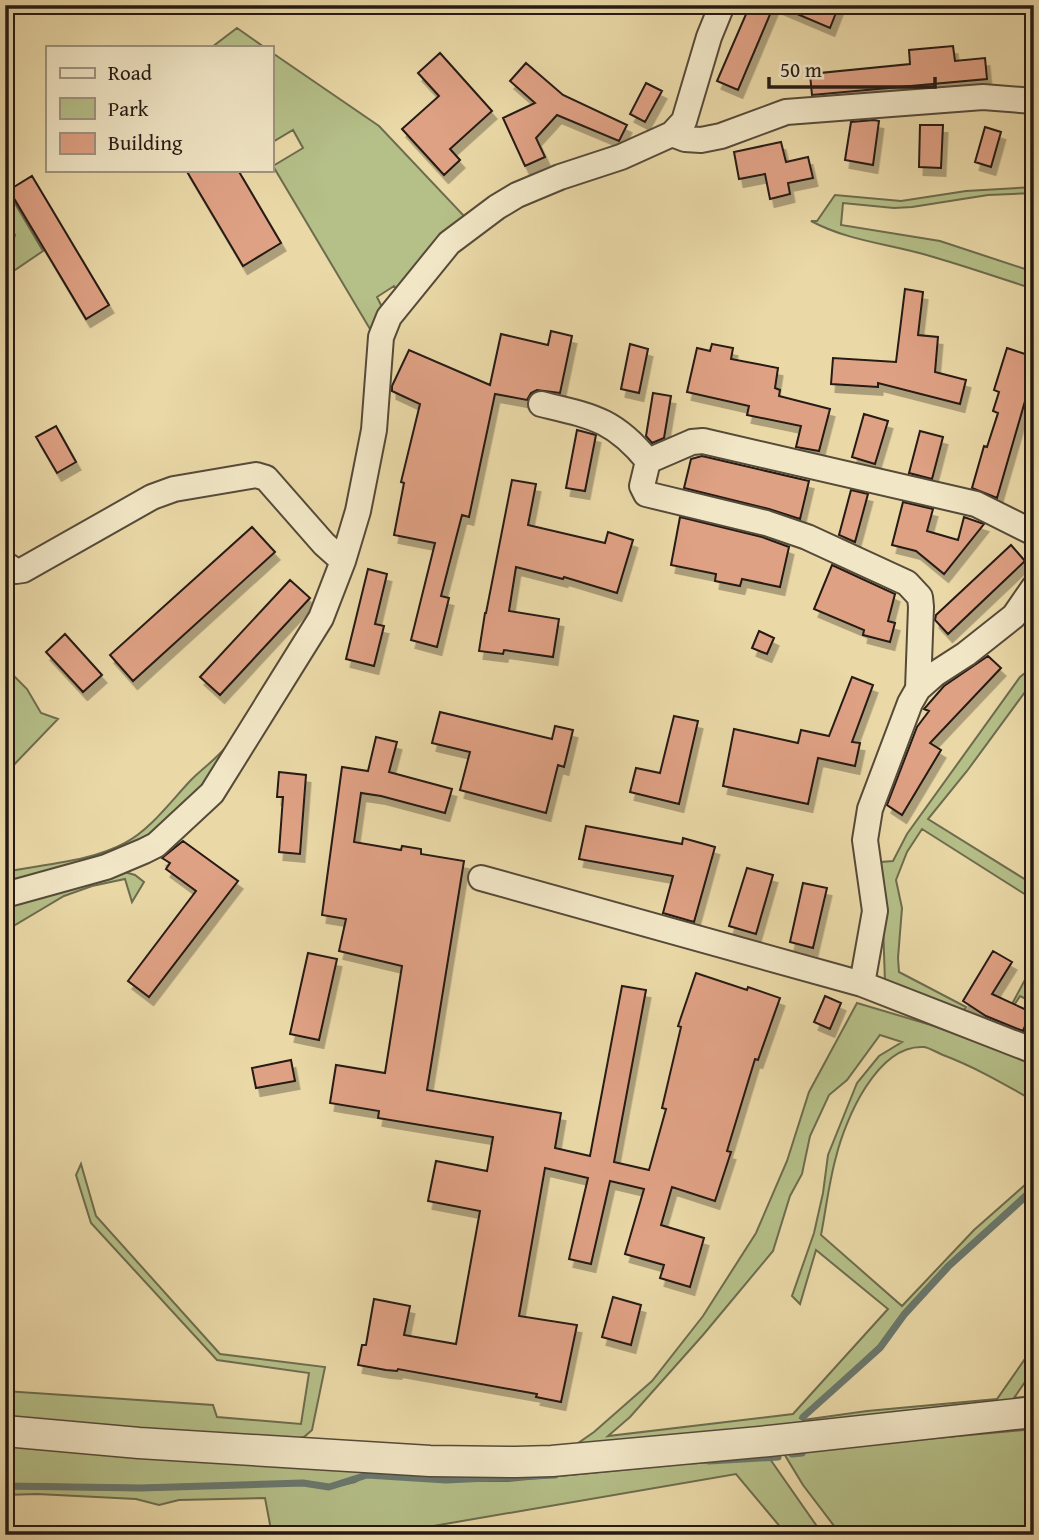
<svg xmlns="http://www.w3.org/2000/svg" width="1039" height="1540" viewBox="0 0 1039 1540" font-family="'Gentium Book Plus',serif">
  <defs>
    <filter id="shadow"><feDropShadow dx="4.5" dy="8" stdDeviation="0" flood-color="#0004"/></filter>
  </defs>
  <rect width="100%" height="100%" fill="#ead8a7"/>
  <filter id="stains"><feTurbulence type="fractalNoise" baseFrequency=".00286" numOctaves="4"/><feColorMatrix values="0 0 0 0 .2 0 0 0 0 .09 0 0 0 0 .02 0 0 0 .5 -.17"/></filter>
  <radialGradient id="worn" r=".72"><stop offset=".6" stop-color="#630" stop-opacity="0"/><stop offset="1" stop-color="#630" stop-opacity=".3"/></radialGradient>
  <path fill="#b5bf88" stroke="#6d6c4e" stroke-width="2" fill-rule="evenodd" d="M237 28 264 47H212Z
    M271 52 379 126 465 217 456 223 410 280 398 291 394 286 377 297 384 311 370 329 273 166 303 148 293 130 271 143Z
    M1034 187V193L988 195 912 207 894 208 843 203 841 225 940 241 1034 272V289C999 278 965 266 930 256 890 244 848 241 811 221H817L835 195 901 201 966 191Z
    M13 200 43 251 15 270H7L5 257 15 235 5 223V205Z
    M1034 666V694L1025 692 967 771 928 819 1034 885V900L922 829 907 852 896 880 902 908 898 958 899 972 966 1007 962 1014 885 983 881 862 893 861 907 834 1020 677Z
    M5 667 27 689 41 713 58 719 6 773Z
    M226 747 229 750 205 790 135 848 5 888V872C44 864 90 862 125 843 151 829 171 801 191 780 203 768 215 760 226 747Z
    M121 871 135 875 144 882 132 902 125 879 92 886 64 896 5 931V905Z
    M1034 963V1003L1020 996 998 1030Z
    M857 1003 931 1025 1034 1063V1101C1004 1084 975 1067 943 1055 938 1053 930 1048 924 1047 877 1044 845 1120 836 1157 829 1182 826 1209 821 1235L902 1306 974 1230 1034 1177V1185L946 1265 903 1312 878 1346 800 1418 803 1420 867 1411 997 1399 1034 1346V1369L1014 1398 1034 1396V1407L571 1448 594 1432 652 1381 703 1316 756 1233 787 1161 809 1092ZM880 1035 902 1042 879 1056 857 1083 828 1155 823 1193 814 1233 792 1296 800 1304 816 1250 888 1309 793 1414 608 1436 630 1417 703 1335 773 1251 790 1196 802 1174 810 1136 829 1095 847 1080Z
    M81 1164 96 1216 220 1354 325 1367 312 1430 304 1437 294 1440 5 1421V1391L213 1405 217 1417 301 1424 309 1373 217 1360 91 1223 76 1175Z
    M1034 1429V1535H841L803 1485 783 1452Z
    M5 1445 766 1453 769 1456 682 1461 506 1478 446 1479 368 1473 338 1484 328 1486 302 1482 138 1486 5 1484Z
    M770 1459 823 1535H787L736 1474 381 1535H272L265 1498 179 1500 159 1505 136 1499 37 1494 5 1495V1488L141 1490 303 1484 330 1488 355 1482 367 1475 445 1481H507L682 1464Z"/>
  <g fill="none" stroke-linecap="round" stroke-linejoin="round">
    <path stroke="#6a796f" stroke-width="7" d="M5 227 12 236 5 251
      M803 1417 880 1348 904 1315 949 1266 1034 1189
      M792 1454 802 1453
      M709 1461 778 1457
      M5 1486 141 1488 303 1483 329 1487 367 1475 446 1480 555 1475"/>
  </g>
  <path fill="#dfa184" stroke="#251a14" stroke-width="2" filter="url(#shadow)" d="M750 5H774L738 90 717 81Z
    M776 5H839L830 28Z
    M953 46 955 61 985 58 987 79 812 95 810 74 910 64 909 50Z
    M440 53 492 111 450 149 460 160 444 175 402 129 439 96 418 73Z
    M526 63 563 95 627 125 619 141 557 115 536 138 545 157 525 166 503 118 535 103 510 81Z
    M646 83 662 91 645 122 630 114Z
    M874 120 879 121 873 165 845 160 851 122Z
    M920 125H943L941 168 919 167Z
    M985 127 1001 132 991 167 975 162Z
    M781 142 786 162 808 157 813 178 788 183 790 194 770 199 765 174 739 179 734 152Z
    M186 170H238L281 243 243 266Z
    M32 176 109 305 86 319 9 190Z
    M905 289 923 292 918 335 938 337 935 372 966 380 960 404 878 383V387L831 384 833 358 896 362Z
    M551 331 572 336 560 393 537 390 531 393 527 400 495 394 469 517 462 515 441 596 449 598 437 647 411 640 435 543 394 535 404 483 401 482 420 404 392 391V386L409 350 490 385 501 334 548 345Z
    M630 344 648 349 639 393 621 389Z
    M712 344 733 348 731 359 778 368 775 388 780 390 779 396 830 409 819 451 796 447 801 426 747 415 749 406 687 392 697 348 710 351Z
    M1007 348 1034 357V370L997 498 972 488 984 446 987 447 998 413 993 411 999 392 994 390Z
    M653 393 671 396 664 438 652 443 646 436Z
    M864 414 888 421 875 464 852 457Z
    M56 426 76 462 57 473 36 437Z
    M577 430 596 435 585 491 566 488Z
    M920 431 943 437 932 479 909 473Z
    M702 456 809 481 800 519 769 509 684 488 691 459Z
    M512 480 536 484 528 525 605 543 608 532 633 540 617 593 564 577 563 579 516 567 509 611 559 619 553 657 504 650 503 654 479 651 485 613H486Z
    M851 490 868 494 855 542 839 535Z
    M903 502 933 509 927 531 958 540 964 517 984 524 944 574 916 551 892 545Z
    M680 517 762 537 789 547 780 587 742 579 740 586 715 581 716 574 671 565Z
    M252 527 275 552 133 681 110 655Z
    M1011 545 1025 561 948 634 935 620 936 615Z
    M832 565 895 594 888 621 895 623 890 642 863 635 864 630 814 609Z
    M368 569 387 574 375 624 384 626 374 666 346 659Z
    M290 580 310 598 220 695 200 677Z
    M759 631 774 638 767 654 752 648Z
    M65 634 102 675 83 692 46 652Z
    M988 656 1001 668 930 743 941 750 902 815 887 805 917 727 929 711 924 709 944 686Z
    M852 677 873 685 852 742 860 743 855 766 818 758 808 804 723 786 734 729 798 743 801 730 829 736Z
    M440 712 552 739 555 726 573 730 564 767 558 765 546 813 460 790 470 752 432 743Z
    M674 716 698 721 679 804 630 792 636 768 660 773Z
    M376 737 397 742 389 772 452 789 445 813 381 796 361 793 354 842 401 850 402 846 421 849V854L464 861 427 1090 561 1113 555 1148 590 1156 622 986 646 990 614 1162 649 1170 666 1109 662 1108 681 1027 678 1026 696 973 747 990 748 987 780 998 758 1060 755 1059 727 1151 731 1152 715 1201 672 1187 661 1225 704 1238 690 1287 660 1278 664 1265 625 1254 644 1189 610 1181 591 1264 569 1259 588 1178 545 1168 519 1316 577 1325 561 1402 536 1397 537 1394 398 1369 397 1371 386 1370 358 1365 362 1345H366L374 1299 410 1306 404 1335 456 1344 480 1211 428 1201 436 1161 487 1171 493 1137 378 1118 379 1111 330 1103 336 1065 385 1073 402 966 339 951 346 919 322 915 342 767 368 771Z
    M279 772 306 775 300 854 279 852 283 797H277Z
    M586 826 682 844 683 838 715 847 694 922 663 913 673 876 579 859Z
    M183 841 238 881 149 997 128 981 196 891 166 869 170 863 162 858Z
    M747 868 773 875 756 934 729 926Z
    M803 883 827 888 813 948 790 942Z
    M993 951 1012 962 992 994 1031 1012 1023 1031 986 1016 963 1001Z
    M308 953 337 959 319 1040 290 1034Z
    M825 996 841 1003 830 1029 814 1022Z
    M291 1060 295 1081 256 1088 252 1068Z
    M613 1297 641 1305 631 1345 602 1337Z"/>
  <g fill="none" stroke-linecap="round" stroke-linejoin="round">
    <g stroke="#564a39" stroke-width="28">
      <path id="minor" d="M672 134 685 139 701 140 721 136 786 112 983 97 1034 101
        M541 404C591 416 614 419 648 461
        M5 564 16 571 23 570 152 497 174 489 256 475 266 478 324 544 343 561
        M918 689 921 607 920 597 907 583 807 537 766 523 646 494 642 486 648 461 692 442 703 441 976 504 1034 533
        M481 878 862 984 1034 1051
        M5 895 106 867 144 851 156 845 212 793 321 618 343 561 358 511 374 430 381 337 389 317 449 243 497 207 517 195 560 177 621 157 672 134 684 121 709 37 722 5
        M862 984 875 911 865 840 870 809 910 703 918 689 935 674 966 654 1014 616 1034 587"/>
    </g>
    <g stroke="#564a39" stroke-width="33">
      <path id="tertiary" d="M5 1431 139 1443 430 1461 516 1462 552 1461 769 1441 1034 1412"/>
    </g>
    <use href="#minor" stroke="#f1e6c6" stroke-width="24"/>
    <use href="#tertiary" stroke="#f1e6c6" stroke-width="30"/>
  </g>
  <rect width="1039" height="1540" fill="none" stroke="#ead8a7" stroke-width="28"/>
  <rect x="7" y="7" width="1025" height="1526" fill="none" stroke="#251a14" stroke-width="3.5"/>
  <rect x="14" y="14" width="1011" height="1512" fill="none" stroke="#251a14" stroke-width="2"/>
  <rect x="46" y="46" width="228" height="126" fill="#f1e6c6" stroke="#9f947f" stroke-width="2"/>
  <rect x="60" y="68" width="35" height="10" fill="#f1e6c6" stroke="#9f947f" stroke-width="2"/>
  <text x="108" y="80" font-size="21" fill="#251a14">Road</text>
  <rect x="60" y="98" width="35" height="21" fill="#b5bf88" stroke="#9f947f" stroke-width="2"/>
  <text x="108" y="116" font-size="21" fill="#251a14">Park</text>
  <rect x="60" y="133" width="35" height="21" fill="#dfa184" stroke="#9f947f" stroke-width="2"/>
  <text x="108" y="150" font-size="21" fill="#251a14">Building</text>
  <path d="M769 77v10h166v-10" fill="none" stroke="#251a14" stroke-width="3.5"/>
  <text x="780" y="77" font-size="21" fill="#251a14" stroke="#f1e6c6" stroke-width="5" paint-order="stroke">50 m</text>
  <rect width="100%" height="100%" filter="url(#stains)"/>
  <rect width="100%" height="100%" fill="url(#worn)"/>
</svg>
